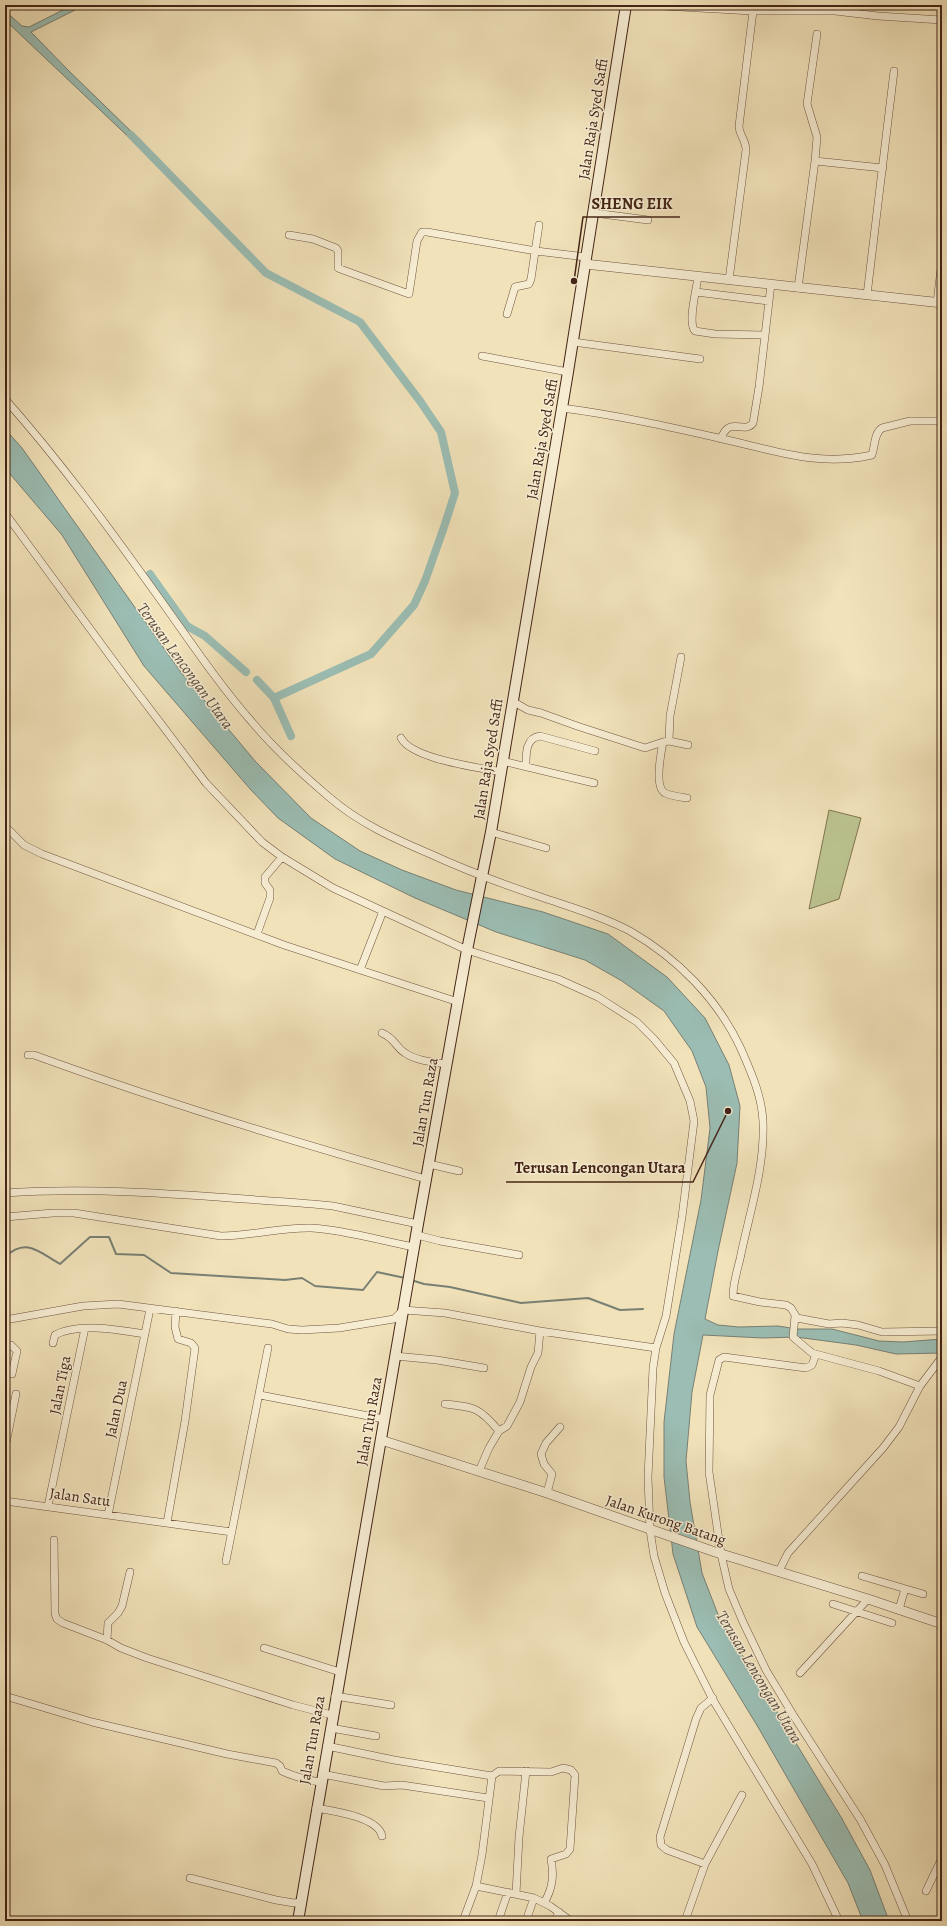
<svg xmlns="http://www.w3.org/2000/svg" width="947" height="1926" viewBox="0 0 947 1926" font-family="Alegreya,serif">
  <rect width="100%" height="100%" fill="#f1e2ba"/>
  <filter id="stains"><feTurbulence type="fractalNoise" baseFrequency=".005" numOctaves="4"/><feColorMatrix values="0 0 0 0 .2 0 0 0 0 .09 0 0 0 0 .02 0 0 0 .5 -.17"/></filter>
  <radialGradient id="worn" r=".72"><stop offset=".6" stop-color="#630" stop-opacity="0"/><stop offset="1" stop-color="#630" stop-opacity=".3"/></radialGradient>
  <path fill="#bbc38f" stroke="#807452" d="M829 810 861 818 839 899 809 909Z"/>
  <path fill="#9bbdb3" stroke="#788074" d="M73 5H85L31 32 68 70 141 141 137 145 5 20V11L22 26 29 27Z
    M5 429 22 448 180 671 255 761 311 818 360 851 402 870 456 890 543 912 608 934 667 977 705 1018 729 1065 740 1106 737 1163 718 1251 705 1319 718 1325 739 1327 778 1326 797 1329H832L879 1341 903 1342 942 1339V1353L896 1354 856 1345 796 1337 763 1338 703 1335 692 1392 686 1461 690 1502 702 1573 719 1617 841 1817 870 1870 889 1921H863L848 1883 758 1727 697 1627 673 1554 664 1477V1422L674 1334 701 1200 710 1128 706 1087 692 1051 664 1011 622 981 585 960 496 932 415 898 335 859 278 818 251 790 144 666 62 535 5 468Z"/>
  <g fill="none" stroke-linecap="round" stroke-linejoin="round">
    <path stroke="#788074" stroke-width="2" d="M5 1257C26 1237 39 1252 60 1264L90 1237H109L116 1254 144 1255 171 1273 285 1280 302 1278 315 1286 363 1290 377 1272 405 1278
      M411 1280 424 1284 450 1287 521 1303 588 1298 620 1310 643 1309"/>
    <path stroke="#9bbdb3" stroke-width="8" d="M131 135 266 273 360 322 420 401 441 432 455 493 444 527 425 581 414 605 371 654 274 698 257 680
      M150 574 187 626 205 636 246 672
      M274 698 291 736"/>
    <g stroke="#6f543f" stroke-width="8">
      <path id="minor" d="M645 5 753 11H835L878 16 942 20
        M815 161 817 137 807 104 817 34
        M594 213 648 220
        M289 235 313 239 336 248 338 251V268L343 270 409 294 417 241 422 232H427L536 251 586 257
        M698 276C697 289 687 322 695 331L715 334 765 335
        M729 280 746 150C746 140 739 135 739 126L753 11
        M798 288 815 161 883 168
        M696 292 769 301
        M867 295 894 71
        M937 303 942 260
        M507 314 515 287 529 284 531 279 539 225
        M573 342 700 359
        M482 356 568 372
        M5 399C60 461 109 528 157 595 188 638 217 682 252 722 275 750 302 774 329 797 359 823 393 838 428 853 465 870 502 884 541 897 570 907 602 916 630 931 677 958 718 999 741 1049 751 1072 762 1096 763 1122 765 1168 749 1214 740 1259 737 1271 733 1284 733 1296L760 1302 786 1305 791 1308 797 1318 829 1324 842 1323 858 1325 882 1332 942 1331
        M562 408C617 415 670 427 723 439 776 451 818 467 872 455 875 446 874 433 882 428L910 421H942
        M721 439C729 415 744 435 753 423L759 387 771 284
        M5 513 124 675 206 783 262 842 282 857 333 888 467 950 558 979 598 997 637 1022 654 1039 674 1063 690 1101 694 1121 682 1217 666 1316 656 1348 653 1368 648 1477 650 1530 654 1556 665 1593 684 1642 713 1700 812 1864 839 1921
        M512 701 528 710 541 713 577 726 645 748 663 742C661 753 654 787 665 793 671 796 680 797 687 798
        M401 738C412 759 477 767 501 772
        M669 741 688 745
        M663 742 669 741 670 716 681 657
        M502 761 594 783
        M526 767C526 755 525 738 540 736L595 751
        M5 826 24 845 42 854 284 945 458 1002
        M491 832 546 848
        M257 934 270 898V890L265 883V877L282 857
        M360 970 383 911
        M382 1033C396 1039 395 1047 405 1053 417 1061 433 1062 447 1064
        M28 1055H34C163 1102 294 1142 426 1179
        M429 1164 459 1171
        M5 1193C107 1186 211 1197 313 1204L333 1206 418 1224
        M5 1217 53 1213H74L221 1236C251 1236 281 1227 312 1228 346 1230 381 1241 414 1247
        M417 1235 440 1241 519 1255
        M5 1320 83 1306 118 1304 272 1324 288 1329 302 1330 339 1328 394 1319 403 1310 445 1313 540 1331 656 1348
        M53 1343 55 1335C77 1322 120 1330 145 1334
        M5 1346 11 1345 17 1351 12 1374
        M816 1354 812 1365 806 1368 724 1357 719 1360 710 1395 709 1472 721 1554 729 1589 743 1622 766 1670 795 1718 860 1819 885 1865 908 1921
        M395 1356 437 1360 484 1368
        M920 1386 942 1357
        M260 1395 384 1419
        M445 1404C474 1407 479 1407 499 1431L489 1448 479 1471
        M499 1431 507 1426 520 1402 531 1367 538 1353 540 1331
        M5 1448 16 1394
        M547 1493 552 1474 544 1464 541 1454 546 1443 560 1427
        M5 1501 232 1532
        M48 1506 85 1328
        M108 1515 150 1309
        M167 1523 185 1421 195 1348 191 1343 178 1339 175 1327 176 1311
        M54 1540 55 1614 57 1619 63 1623 107 1640 121 1648 147 1658 293 1705 332 1715
        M226 1561 268 1348
        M779 1571 788 1553 883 1448 899 1427 920 1386 879 1371 812 1353 793 1337 795 1316
        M862 1576 923 1594
        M833 1604 892 1623
        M899 1609 905 1589
        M107 1640 108 1623 118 1613 122 1606 130 1572
        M264 1648 340 1672
        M800 1673 868 1599
        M5 1696 92 1722 227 1754 276 1763 280 1766 282 1771C295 1777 306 1780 320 1782
        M335 1696 391 1705
        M331 1728 376 1736
        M327 1746 394 1760 492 1776
        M322 1774 384 1786 402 1785 488 1798
        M316 1808C333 1811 378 1817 382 1836
        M705 1864 742 1795
        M190 1878 276 1900 294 1903 301 1902
        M476 1886 534 1898 550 1906 571 1921
        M926 1891 942 1858
        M516 1894 519 1837 526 1771
        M463 1921 476 1886 482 1855 492 1776 499 1771 551 1772 563 1768 571 1770 575 1775 570 1849 566 1854 551 1859C554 1875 553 1888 544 1903
        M498 1921 508 1892
        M526 1921 534 1898
        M555 1921 559 1912
        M685 1921 705 1864 667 1850 661 1845 660 1837 696 1719 701 1708 713 1698"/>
    </g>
    <g stroke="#6f543f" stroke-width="10">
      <path id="tertiary" d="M585 264 942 303
        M381 1440 547 1493 715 1552 868 1599 942 1624"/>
    </g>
    <g stroke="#442416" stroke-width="12">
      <path id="secondary" d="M298 1921 418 1224 467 950 491 832 568 372 626 5"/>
    </g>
    <use href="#minor" stroke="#f6ecd2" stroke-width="7"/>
    <use href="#tertiary" stroke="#f6ecd2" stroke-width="9"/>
    <use href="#secondary" stroke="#f6ecd2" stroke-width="10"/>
  </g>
  <g text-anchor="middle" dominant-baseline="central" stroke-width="3" stroke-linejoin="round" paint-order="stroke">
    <g font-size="15" fill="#442416" stroke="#f6ecd2">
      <text transform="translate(593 119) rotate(-81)">Jalan Raja Syed Saffi</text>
      <text transform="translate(542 439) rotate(-80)">Jalan Raja Syed Saffi</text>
      <text transform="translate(488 759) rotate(-81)">Jalan Raja Syed Saffi</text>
      <text transform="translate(425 1102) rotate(-80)">Jalan Tun Raza</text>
      <text transform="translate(60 1385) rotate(-79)">Jalan Tiga</text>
      <text transform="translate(116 1409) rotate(-78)">Jalan Dua</text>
      <text transform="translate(369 1421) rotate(-80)">Jalan Tun Raza</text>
      <text transform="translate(80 1497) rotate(8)">Jalan Satu</text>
      <text transform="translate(666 1520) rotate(19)">Jalan Kurong Batang</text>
      <text transform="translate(312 1740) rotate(-80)">Jalan Tun Raza</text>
    </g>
    <g font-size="16" font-style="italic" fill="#5a4a3d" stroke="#f6ecd2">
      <text transform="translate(185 666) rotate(54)">Terusan Lencongan Utara</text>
      <text transform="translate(759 1677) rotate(59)">Terusan Lencongan Utara</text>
    </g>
  </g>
  <path fill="none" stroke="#442416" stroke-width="1.5" d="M574 281L583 217H680M728 1111L693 1182H506"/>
  <g fill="#442416" stroke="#f6ecd2" stroke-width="1.5">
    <circle cx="574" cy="281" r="4"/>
    <circle cx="728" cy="1111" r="4"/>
  </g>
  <g font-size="16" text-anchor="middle" font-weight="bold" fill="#442416" stroke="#f6ecd2" stroke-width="3" stroke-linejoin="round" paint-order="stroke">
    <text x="632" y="209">SHENG EIK</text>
    <text x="600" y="1173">Terusan Lencongan Utara</text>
  </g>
  <rect width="947" height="1926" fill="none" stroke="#f1e2ba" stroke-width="20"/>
  <rect x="6" y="6" width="935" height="1914" fill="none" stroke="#442416" stroke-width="2"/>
  <rect x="10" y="10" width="927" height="1906" fill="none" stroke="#442416"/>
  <rect width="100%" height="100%" filter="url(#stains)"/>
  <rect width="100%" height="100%" fill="url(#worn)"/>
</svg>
